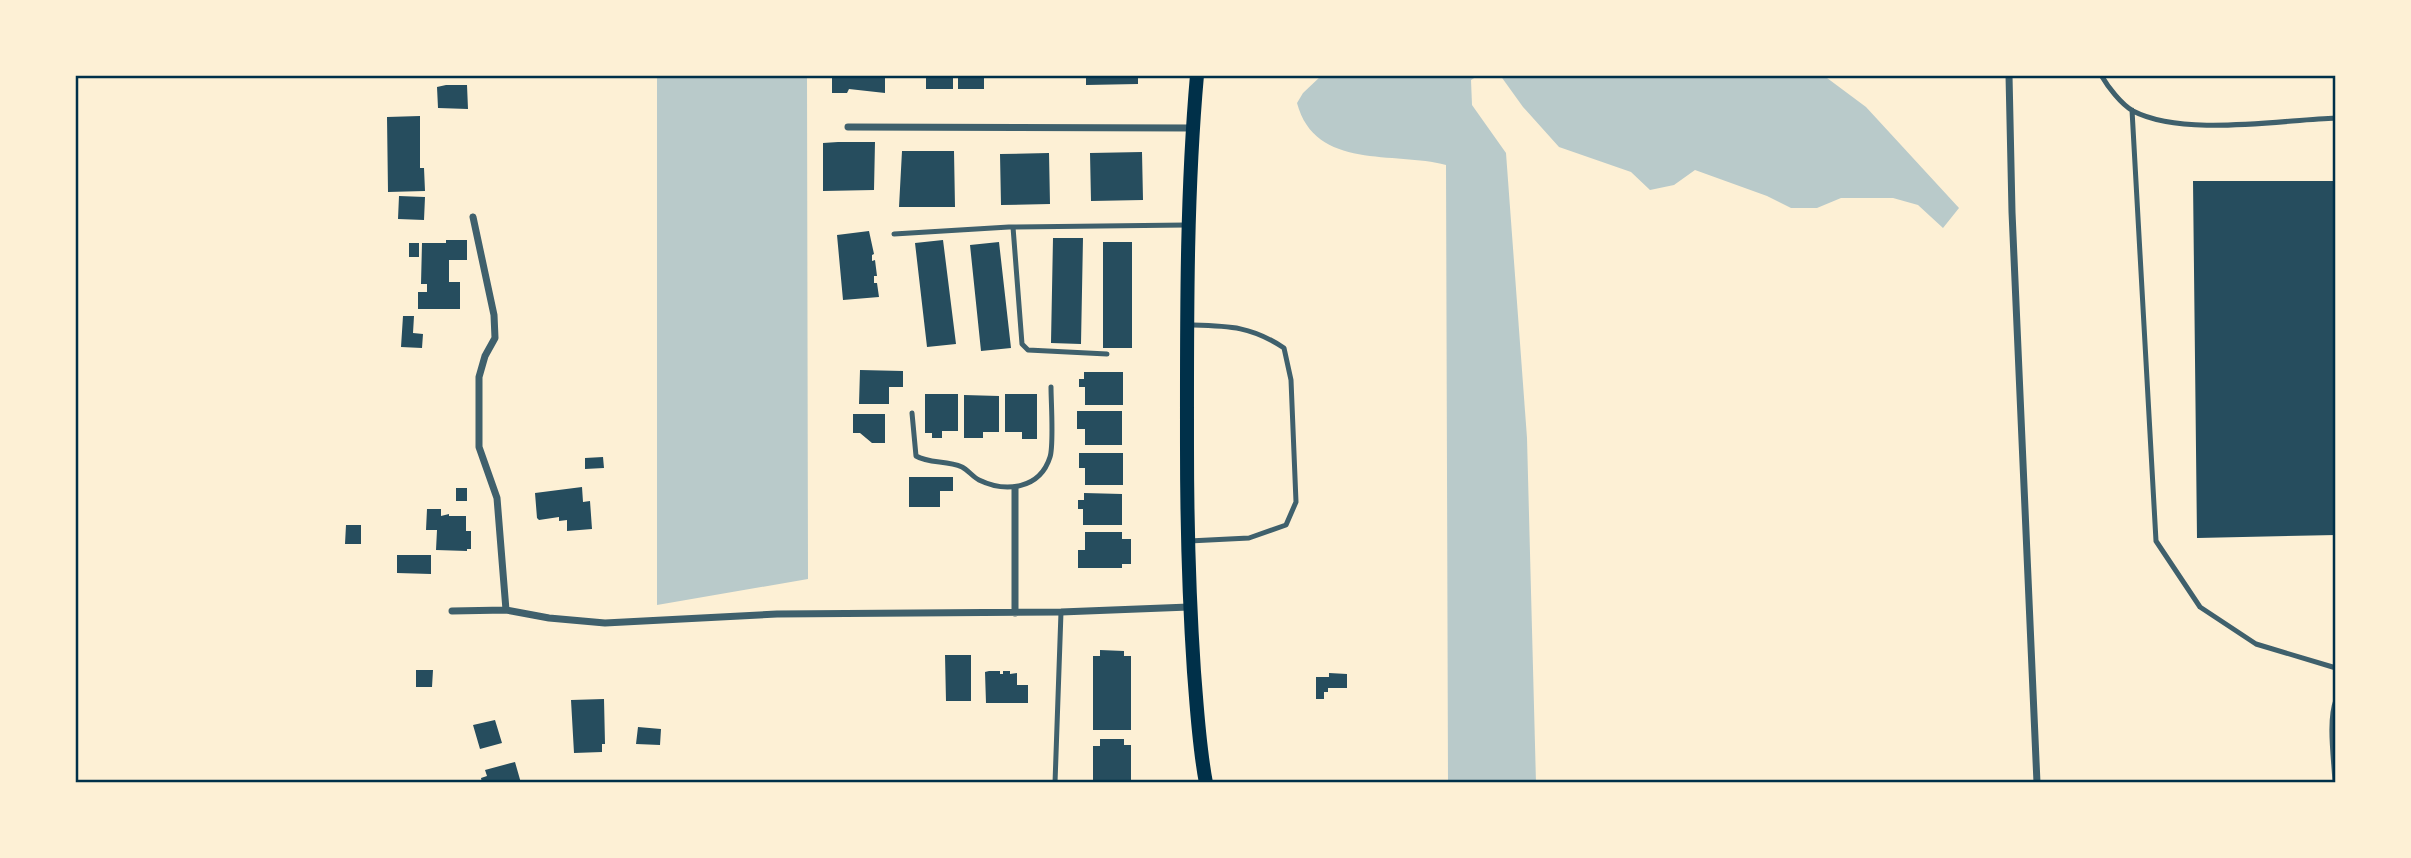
<svg xmlns="http://www.w3.org/2000/svg" width="2411" height="858" viewBox="0 0 2411 858" font-family="Karla,sans-serif">
  <rect width="100%" height="100%" fill="#fdf0d5"/>
  <path fill="#b9caca" d="M657 75H807L808 579 657 605Z
    M1322 75H1479L1471 80 1472 105 1506 153 1527 438 1536 783H1448L1446 165C1395 151 1315 171 1297 103L1303 93Z
    M1500 75H1823L1866 107 1959 208 1943 228 1918 205 1893 198H1841L1817 208H1791L1767 196 1695 170 1674 185 1650 190 1631 172 1559 147 1523 107Z"/>
  <path fill="#264d5e" d="M832 75H885V93L849 89 847 93H832Z
    M926 75H953V89H926Z
    M958 75H984V89H958Z
    M1086 75H1138V84L1086 85Z
    M446 85H467L468 109 438 108 437 87Z
    M420 116V168H424L425 191 388 192 387 117Z
    M838 142H875L874 190 823 191V143Z
    M902 151H954L955 207H899Z
    M1142 152 1143 200 1091 201 1090 153Z
    M1049 153 1050 204 1001 205 1000 154Z
    M2193 181H2334L2336 535 2197 538Z
    M399 196 425 197 424 220 398 219Z
    M869 231 874 254 872 255V261L875 260 877 276H874V283H877L879 297 843 300 837 235Z
    M1053 238H1083L1081 344 1051 343Z
    M446 240H467V260H449V282H460V309H418V292H427V284H421L422 243H446Z
    M943 240 956 344 927 347 915 243Z
    M999 242 1011 348 981 351 970 245Z
    M1103 242H1132V348H1103Z
    M409 243H419V257H409Z
    M403 316H414L413 333 423 334 422 348 401 347Z
    M860 370 903 371V387H889V404H859Z
    M1084 372H1123V405H1085V387H1079V379H1084Z
    M925 394H958V431H942V438H932V433H925Z
    M1005 394H1037V439H1022V432H1005Z
    M964 395 999 396V432H983V438H964Z
    M1077 411H1122V445H1085V429H1077Z
    M853 414H885V443H872L860 433H853Z
    M1079 453H1123V485H1085V468H1079Z
    M603 457 604 468 585 469V458Z
    M909 477H953V491H940V507H909Z
    M582 487 583 502 590 501 592 529 567 531V520L559 521V517L539 520 537 518 535 493Z
    M456 488H467V501H456Z
    M1084 493 1122 494V525H1083V509H1078V500H1084Z
    M427 509H441V516L449 514V516H466V531H471V549H467V551L436 550 437 530H426Z
    M346 525H361V544H345Z
    M1085 532H1122V539H1131V564H1122V568H1078V550H1085Z
    M397 555H431V574L397 573Z
    M1100 650 1124 651V656H1131V730H1093V656H1100Z
    M945 655H971V701H946Z
    M416 670H433L432 687H416Z
    M989 671H1000V674H1003V671H1010V674L1017 673V685H1028V703H986L985 672Z
    M1329 673 1347 674V688H1328V692H1324V699H1316V677H1329Z
    M604 699 605 744H602V752L574 753 571 700Z
    M495 720 502 743 480 749 473 725Z
    M638 727 661 729 660 745 636 744Z
    M1100 739H1124V745H1131V783H1093V746H1100Z
    M515 762 521 783H482L481 778 487 776 485 770Z"/>
  <g fill="none" stroke-linecap="round" stroke-linejoin="round">
    <path stroke="#3f606c" stroke-width="5" d="M2101 75C2108 87 2121 104 2133 111 2183 137 2280 120 2336 118
      M2132 110 2156 541 2200 607 2256 644 2336 668
      M1013 227 1022 344 1028 350 1107 354
      M894 234 1009 227 1186 225
      M912 413 916 456C929 464 947 460 962 467 968 470 973 477 979 480 1006 493 1040 489 1050 457 1054 445 1051 402 1051 387
      M1189 541 1249 538 1286 525 1296 502 1291 380 1284 348C1251 326 1229 326 1190 325
      M1055 783 1061 612
      M2335 783C2334 759 2328 721 2336 700"/>
    <path stroke="#3f606c" stroke-width="7" d="M2009 75 2012 212 2037 783
      M848 127 1192 128
      M473 217 494 315 495 338 485 356 479 377V447L497 498 506 610
      M1015 488V613
      M452 611 506 610 549 618 605 623 777 614 1061 612 1189 607"/>
    <path stroke="#003049" stroke-width="14" d="M1197 75C1186 199 1187 324 1187 448 1187 523 1189 597 1194 672 1197 708 1199 747 1206 783"/>
  </g>
  <rect width="2411" height="858" fill="none" stroke="#fdf0d5" stroke-width="154"/>
  <rect x="77" y="77" width="2257" height="704" fill="none" stroke="#003049" stroke-width="2.5"/>
</svg>
